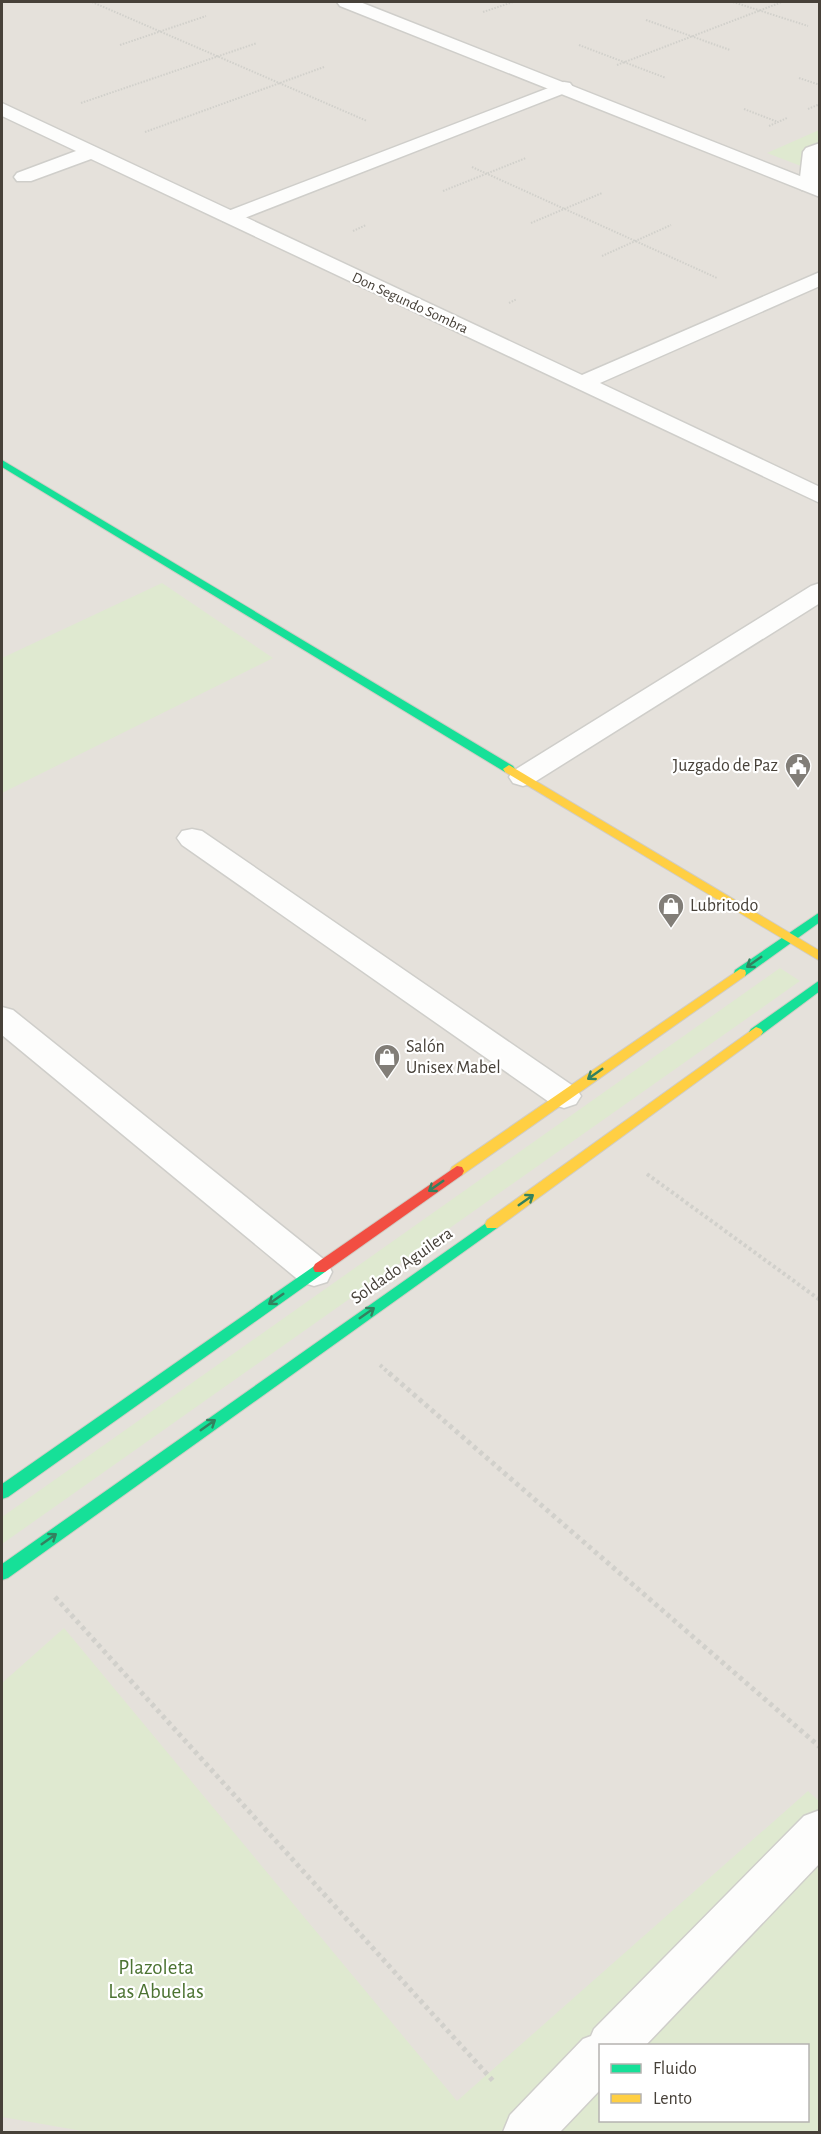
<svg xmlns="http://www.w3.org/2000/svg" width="821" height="2134" viewBox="0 0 821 2134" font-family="'Alegreya Sans',sans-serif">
  <rect width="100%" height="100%" fill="#f1f0ed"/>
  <path fill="#e5e1db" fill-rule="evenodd" d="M2 2H819V2132H2ZM600 2046H808V2120H600Z"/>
  <path fill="#dfe9d0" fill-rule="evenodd" d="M819 130V173L767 153Z
    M162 583 273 658 2 793V658Z
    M780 968 800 981 2 1544V1517Z
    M64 1628 457 2101 808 1791 820 1802 819 2132H88L2 2117V1683ZM600 2046H808V2120H600Z"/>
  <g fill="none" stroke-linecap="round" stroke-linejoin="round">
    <g stroke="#cfceca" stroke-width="3">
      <path id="lane" d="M564 82 570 83 573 87 570 91 237 221H223L220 217 223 213Z
        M820 143 819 186 816 190H802L799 186 803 152 806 148Z"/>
    </g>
    <g stroke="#cfceca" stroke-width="3">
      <path id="street" d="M337 2H360L820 184V197L340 6Z
        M2 103 582 375 820 272V286L600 383 820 487V503L91 159 31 181H17L14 177 17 173 76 151 2 116Z
        M820 583V603L533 783 523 786 513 783 509 777 513 771 811 586Z
        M192 829 202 831 576 1088 581 1096 576 1104 564 1108 552 1104 182 845 177 838 182 831Z
        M2 1007 13 1010 327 1262 332 1272 327 1282 314 1286 301 1282 2 1035Z
        M820 1810V1863L645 2046H600V2090L560 2132H503L510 2115 583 2039 591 2036 594 2029 804 1816Z"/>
    </g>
    <g stroke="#d0ccc4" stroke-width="2">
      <path id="fast" d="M2 460 513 766 515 769 513 772H505L2 467Z
        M820 912V922L745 976H735L734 973 735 970Z
        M820 980V991L761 1035H751L749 1032 751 1029Z
        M492 1219 497 1220 499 1224 497 1228 8 1578 2 1580V1564Z
        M320 1262 325 1264 327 1268 325 1272 8 1497 2 1499V1484Z"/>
    </g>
    <g stroke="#d0ccc4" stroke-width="2">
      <path id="slow" d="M509 765 820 951V961L505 772 503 769Z
        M740 969 745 970 746 973 745 976 462 1175H452L450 1171 452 1167Z
        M756 1027 761 1029 763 1032 761 1035 497 1228H487L485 1224 487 1220Z"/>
    </g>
    <g stroke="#d0ccc4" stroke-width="2">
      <path id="jam" d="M457 1166 462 1167 464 1171 462 1175 325 1272H315L313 1268 315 1264Z"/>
    </g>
    <path stroke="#d1d0cb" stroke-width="2" stroke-dasharray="1.5 1.5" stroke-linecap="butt" d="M92 2 367 121
      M733 2 808 26
      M483 12 513 2
      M646 20 730 50
      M120 45 206 16
      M579 45 666 78
      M617 65 782 2
      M799 78 820 85
      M81 103 257 43
      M744 109 778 122
      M808 109 820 104
      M769 126 787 118
      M145 132 324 67
      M472 167 717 278
      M443 191 526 158
      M531 223 602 193
      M353 231 366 225
      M602 256 671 225
      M509 303 517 299"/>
    <path stroke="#d1d0cb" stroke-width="4" stroke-dasharray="3 3" stroke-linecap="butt" d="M647 1174 820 1300
      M380 1365 391 1375"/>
    <path stroke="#d1d0cb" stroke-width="5" stroke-dasharray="4 4" stroke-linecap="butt" d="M389 1373 820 1747
      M55 1597 495 2083"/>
    <use href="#lane" fill="#fdfdfc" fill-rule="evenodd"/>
    <use href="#street" fill="#fdfdfc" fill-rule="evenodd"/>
    <use href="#fast" fill="#16e098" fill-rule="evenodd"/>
    <use href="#slow" fill="#ffcf43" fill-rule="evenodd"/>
    <use href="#jam" fill="#f24e42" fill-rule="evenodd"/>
  </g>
  <defs><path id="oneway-shaft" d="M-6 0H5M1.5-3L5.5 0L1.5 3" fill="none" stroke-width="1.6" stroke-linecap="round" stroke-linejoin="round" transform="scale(1.5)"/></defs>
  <g stroke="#33815f">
    <use href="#oneway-shaft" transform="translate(754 962) rotate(145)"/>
    <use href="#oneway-shaft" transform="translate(595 1074) rotate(145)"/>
    <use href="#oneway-shaft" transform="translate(436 1186) rotate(145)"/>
    <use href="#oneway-shaft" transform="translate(526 1200) rotate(-35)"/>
    <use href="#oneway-shaft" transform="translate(276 1299) rotate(145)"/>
    <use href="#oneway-shaft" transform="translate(367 1313) rotate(-35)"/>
    <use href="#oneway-shaft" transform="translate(208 1425) rotate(-35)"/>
    <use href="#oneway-shaft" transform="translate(49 1539) rotate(-35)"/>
  </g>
  <defs>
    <g id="civic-pin" transform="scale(1.35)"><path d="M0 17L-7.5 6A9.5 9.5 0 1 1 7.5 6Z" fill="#827e78" stroke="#fff"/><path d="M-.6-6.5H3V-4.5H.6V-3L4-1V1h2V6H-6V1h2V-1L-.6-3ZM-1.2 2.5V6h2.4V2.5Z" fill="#fff"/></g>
    <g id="shop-pin" transform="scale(1.35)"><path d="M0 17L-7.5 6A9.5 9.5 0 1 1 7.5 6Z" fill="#827e78" stroke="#fff"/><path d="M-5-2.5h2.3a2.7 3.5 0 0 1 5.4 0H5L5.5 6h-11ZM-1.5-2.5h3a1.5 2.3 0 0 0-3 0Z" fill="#fff"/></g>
  </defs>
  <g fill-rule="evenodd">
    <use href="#civic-pin" x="798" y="766"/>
    <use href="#shop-pin" x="671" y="906"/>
    <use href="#shop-pin" x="387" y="1057"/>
  </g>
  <g text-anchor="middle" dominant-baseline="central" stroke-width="4.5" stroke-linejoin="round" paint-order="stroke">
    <g font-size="15" fill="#474139" stroke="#fff">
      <text transform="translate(410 303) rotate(25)">Don Segundo Sombra</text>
    </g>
    <g font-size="18" fill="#474139" stroke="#fff" text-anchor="start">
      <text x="778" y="766" text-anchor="end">Juzgado de Paz</text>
      <text x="690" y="906">Lubritodo</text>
      <text x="406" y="1047">Salón<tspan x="406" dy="21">Unisex Mabel</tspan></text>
    </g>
    <g font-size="18" fill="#474139" stroke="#fff">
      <text transform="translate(402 1266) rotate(-35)">Soldado Aguilera</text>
    </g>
    <g font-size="21" fill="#4c7332" stroke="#fff">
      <text x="156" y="1967">Plazoleta<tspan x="156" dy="24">Las Abuelas</tspan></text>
    </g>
  </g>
  <rect width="821" height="2134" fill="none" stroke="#474139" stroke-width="6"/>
  <rect x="599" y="2044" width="210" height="78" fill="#ffffff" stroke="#b5b3b0" stroke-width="1.5"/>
  <rect x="611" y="2064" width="30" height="9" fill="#16e098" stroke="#b5b3b0" stroke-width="1.5"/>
  <text x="653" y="2074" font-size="18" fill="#474139">Fluido</text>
  <rect x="611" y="2094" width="30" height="9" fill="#ffcf43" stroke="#b5b3b0" stroke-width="1.5"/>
  <text x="653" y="2104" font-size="18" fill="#474139">Lento</text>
</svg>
